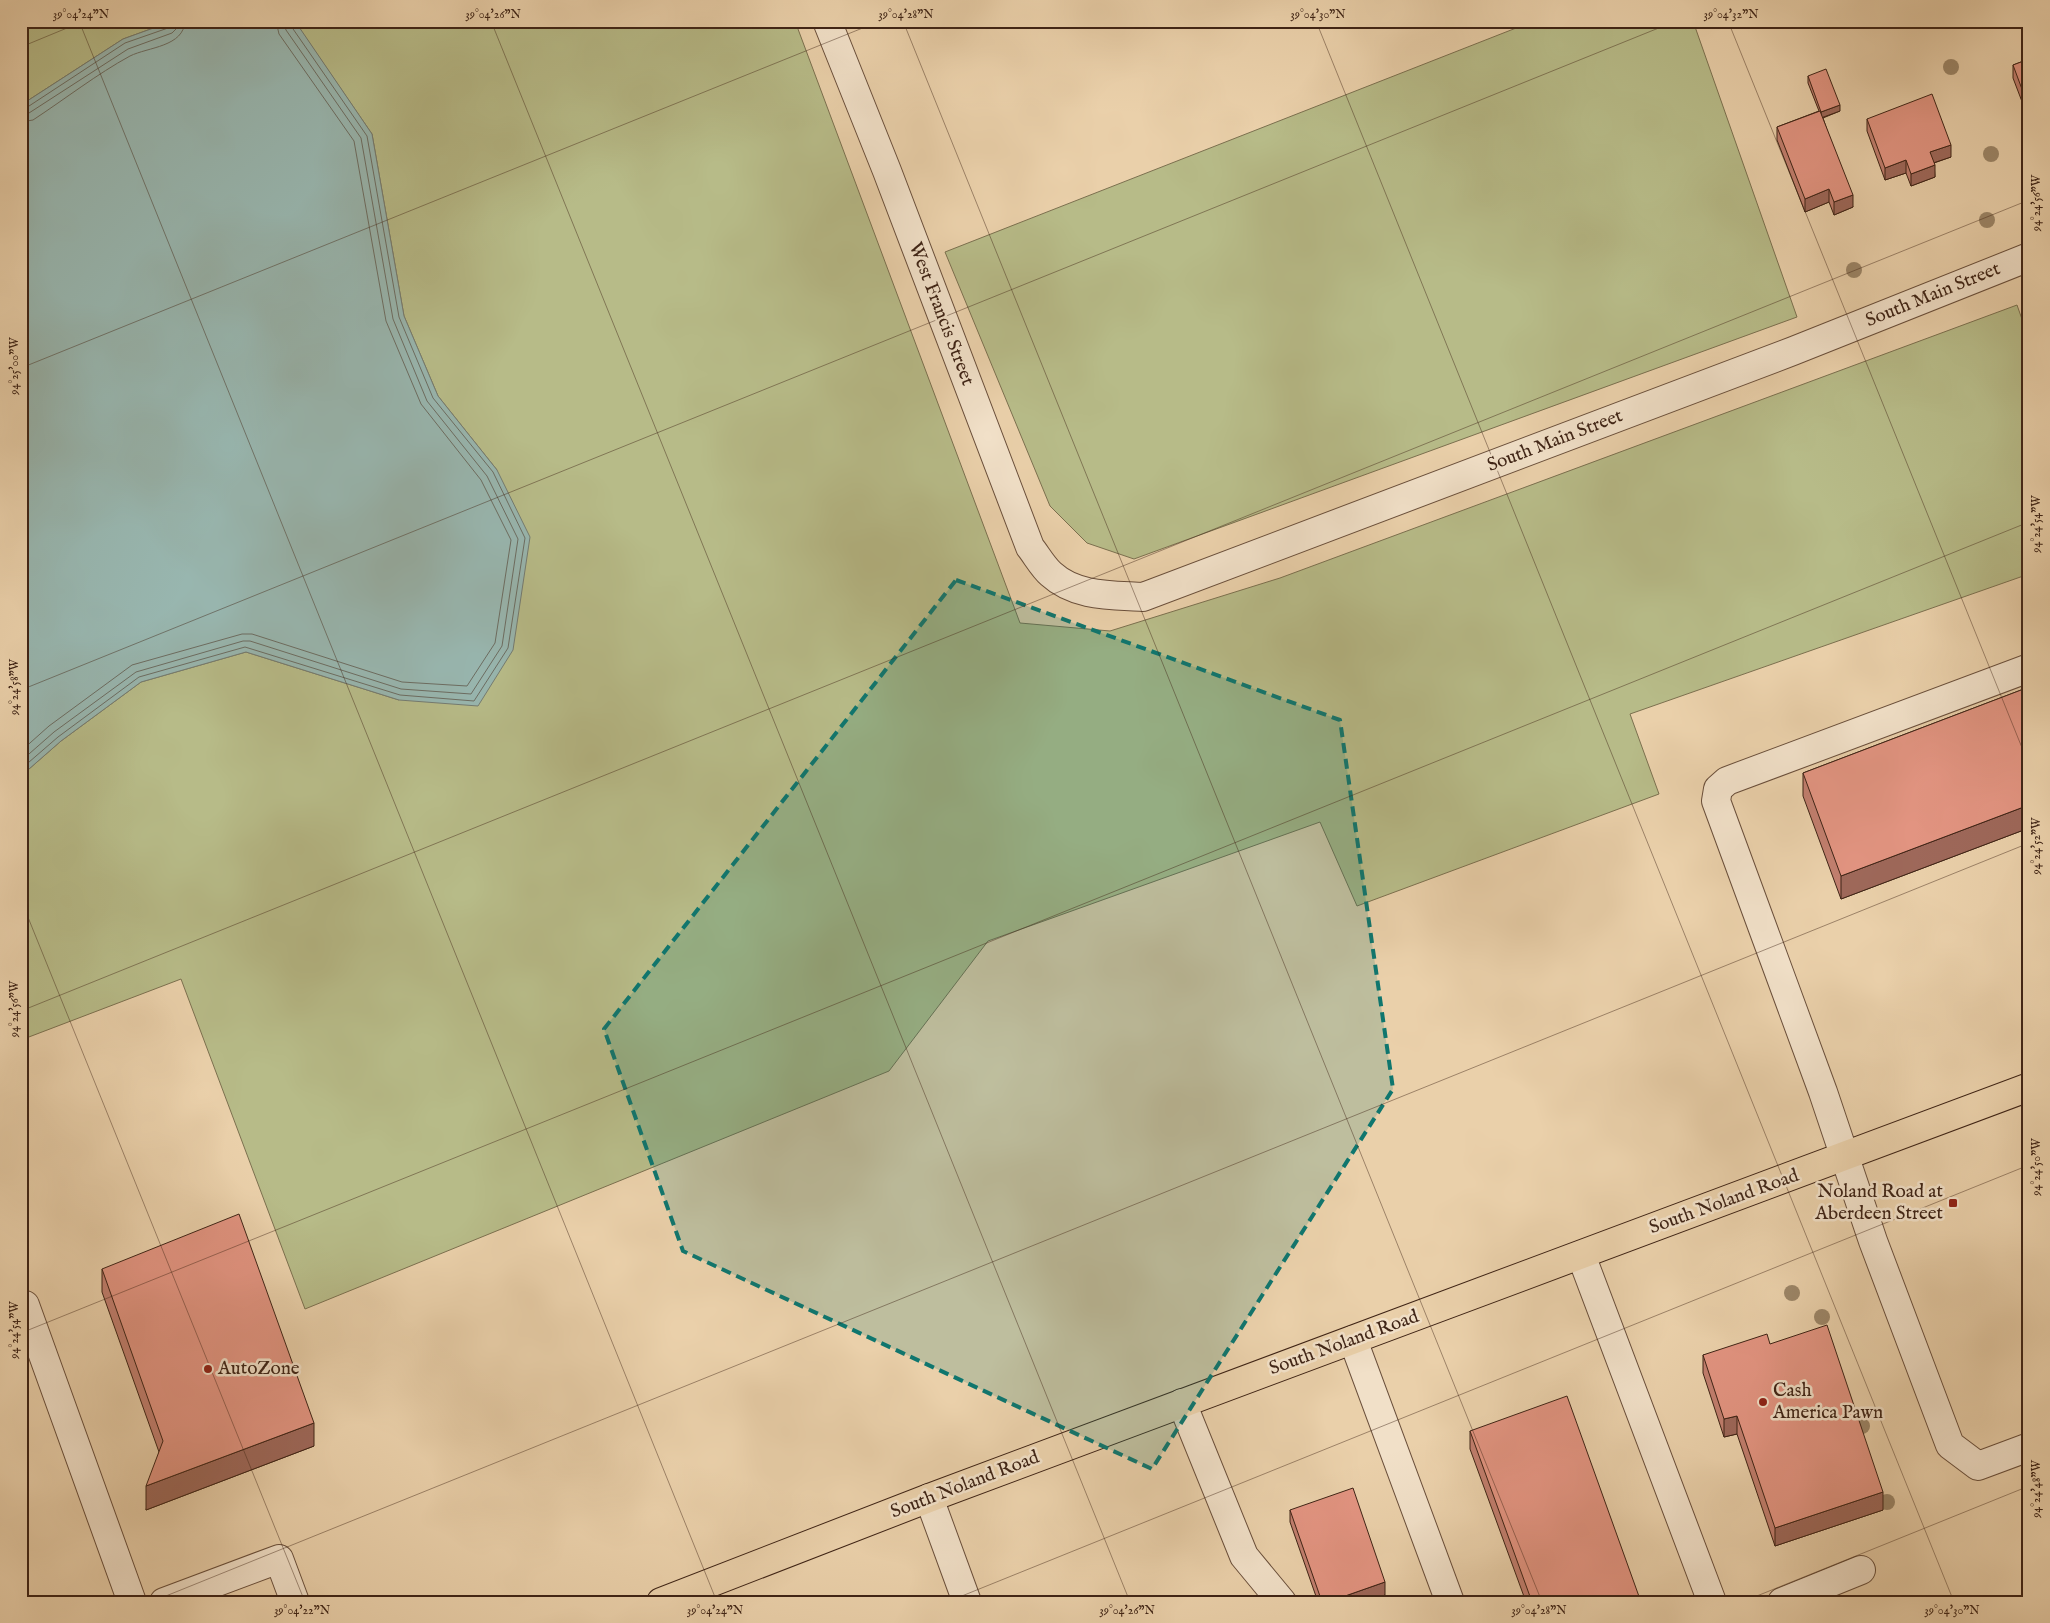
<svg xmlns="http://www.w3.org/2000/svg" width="2050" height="1623" viewBox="0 0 2050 1623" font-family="'IM FELL English',serif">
  <rect width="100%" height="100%" fill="#ead0aa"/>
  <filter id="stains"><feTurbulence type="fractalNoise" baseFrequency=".004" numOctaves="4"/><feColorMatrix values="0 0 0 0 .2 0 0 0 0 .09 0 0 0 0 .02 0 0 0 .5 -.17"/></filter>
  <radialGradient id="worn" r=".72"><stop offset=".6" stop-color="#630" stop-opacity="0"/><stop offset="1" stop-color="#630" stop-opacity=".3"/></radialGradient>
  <path fill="#b7bb88" stroke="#7b704f" d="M21 21H173L123 39 21 105Z
    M290 21H795L1020 623 1110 631 1280 578 2017 305 2029 339V574L1630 714 1659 794 1357 906 1320 822 988 941 889 1071 305 1309 181 979 21 1040V776L61 741 141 682 246 652 399 700 497 470 438 396 404 316 372 134 297 25Z
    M1534 21H1693L1797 317 1134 559 1087 543 1050 506 945 252Z"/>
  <path fill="#98b6af" stroke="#747c72" d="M173 21H290L297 24 372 134 404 316 438 396 497 470 530 537 513 650 478 706 399 700 246 652 141 682 61 741 21 776V105L123 39Z"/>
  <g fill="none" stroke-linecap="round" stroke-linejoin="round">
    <path stroke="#6c6d62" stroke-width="1" d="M21 109 26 108 125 43 168 28 171 21
      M21 115 29 113 128 49 172 33 177 28 178 21
      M21 122 33 120C65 99 97 74 130 56 148 47 184 47 185 21
      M21 751 49 726 132 665 242 634H252L402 682 467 686 495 643 511 540 481 480 421 404 386 321 354 141 279 34 276 21
      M21 761 54 732 136 672 243 641H250L401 689 471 694 502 646 518 539 487 476 427 401 393 319 361 138 286 30 283 21
      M21 769 58 737 139 677 245 647 400 695 474 701 508 648 525 538 493 472 433 398 399 317 367 136 291 26 290 21"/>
    <g stroke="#6a4f3b" stroke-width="30">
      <path id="minor" d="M827 21 887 171 1030 547C1037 556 1043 567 1051 574 1076 597 1112 595 1143 597L1793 351 2029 257
        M2029 668 1727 781 1718 789 1716 801 1823 1092 1873 1241 1950 1445 1978 1466 2029 1447
        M1581 1255 1712 1602
        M25 1305 132 1602
        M1353 1340 1450 1602
        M1182 1403 1244 1556 1282 1602
        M929 1498 967 1602
        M164 1602 279 1559 295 1602
        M1782 1602 1861 1570"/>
    </g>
    <g stroke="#3f2416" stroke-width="30">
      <path id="major" d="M661 1602 929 1498 2029 1087"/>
    </g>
    <use href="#minor" stroke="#f1e0c8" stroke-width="28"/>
    <use href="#major" stroke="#ead0aa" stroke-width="28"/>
  </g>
  <g fill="#9c8668">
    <circle cx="1951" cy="67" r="8"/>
    <circle cx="1991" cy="154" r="8"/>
    <circle cx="1987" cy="220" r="8"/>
    <circle cx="1854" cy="270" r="8"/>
    <circle cx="1792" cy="1293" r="8"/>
    <circle cx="1822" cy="1317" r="8"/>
    <circle cx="1862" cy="1426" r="8"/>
    <circle cx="1887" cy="1502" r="8"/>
  </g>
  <path fill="#c27f6f" stroke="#3f2416" d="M2029 59V120L2013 78V65Z
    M1808 76 1840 111 1823 118 1853 207 1834 215 1829 202 1805 212 1777 140V127L1819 111 1808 83Z
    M1867 119 1951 157 1934 163 1935 177 1911 186 1906 173 1885 180 1867 131Z
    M2029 687V828L1841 899 1803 796V773Z
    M102 1269 314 1446 146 1510 159 1452 102 1292Z
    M1770 1344 1883 1510 1775 1546 1737 1434 1724 1437 1703 1373V1355Z
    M1470 1431 1641 1602H1526L1470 1449Z
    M1290 1510 1385 1595 1364 1602H1318L1290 1522Z"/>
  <path fill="#9e685a" stroke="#3f2416" d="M1840 105V111L1821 118V112Z
    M1951 145V157L1930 164V152Z
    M1906 160V173L1885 180V168Z
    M1935 165V177L1911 186V174Z
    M1829 189V202L1805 212V199Z
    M1853 195V207L1834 215V202Z
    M2029 805V828L1841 899V876Z
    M1737 1416V1434L1724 1437V1419Z
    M314 1423V1446L146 1510V1486Z
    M1883 1492V1510L1775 1546V1528Z
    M1385 1582V1595L1364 1602H1328Z"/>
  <path fill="#e29481" stroke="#3f2416" d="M2029 59V108L2013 65Z
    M1826 69 1840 105 1821 112 1808 76Z
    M1932 94 1951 145 1930 152 1935 165 1911 174 1906 160 1885 168 1867 119Z
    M1820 111 1853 195 1834 202 1829 189 1805 199 1777 127Z
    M2029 687V805L1841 876 1803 773Z
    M239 1214 314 1423 146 1486 163 1441 102 1269Z
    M1827 1325 1883 1492 1775 1528 1737 1416 1724 1419 1703 1355 1767 1334 1770 1344Z
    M1567 1396 1641 1602H1532L1470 1431Z
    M1353 1488 1385 1582 1328 1602H1322L1290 1510Z"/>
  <path fill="#0f766e" fill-opacity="0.2" stroke="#0f766e" stroke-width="4" stroke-dasharray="10 6" stroke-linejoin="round" d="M956 580 1340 720 1393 1089 1152 1469 683 1251 604 1029Z"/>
  <path fill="none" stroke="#3f2416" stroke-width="1" stroke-opacity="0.45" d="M79 21 717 1602M491 21 1130 1602M903 21 1542 1602M1316 21 1954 1602M1728 21 2029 765M21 47 84 21M21 368 880 21M21 690 1676 21M21 900 305 1602M21 1011 2029 200M21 1333 2029 522M151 1602 2029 843M947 1602 2029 1165M1742 1602 2029 1486"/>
  <g fill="#8f2418" stroke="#f1e0c8" stroke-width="2">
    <rect x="1948" y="1198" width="10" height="10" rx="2.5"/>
    <circle cx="208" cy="1369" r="5"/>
    <circle cx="1763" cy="1402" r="5"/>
  </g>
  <g text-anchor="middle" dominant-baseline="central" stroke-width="5" stroke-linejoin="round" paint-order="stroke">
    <g font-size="19" fill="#3f2416" stroke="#f1e0c8">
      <text transform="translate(1933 295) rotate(-22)">South Main Street</text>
      <text transform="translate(941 314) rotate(69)">West Francis Street</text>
      <text transform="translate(1555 441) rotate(-21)">South Main Street</text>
      <text transform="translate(1724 1202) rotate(-20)">South Noland Road</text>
      <text transform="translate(1344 1343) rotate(-20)">South Noland Road</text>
      <text transform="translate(965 1485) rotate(-21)">South Noland Road</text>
    </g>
    <g font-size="19" fill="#3f2416" stroke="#f1e0c8" text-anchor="start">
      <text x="1943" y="1192" text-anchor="end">Noland Road at<tspan x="1943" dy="22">Aberdeen Street</tspan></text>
      <text x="218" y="1369">AutoZone</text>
      <text x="1773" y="1391">Cash<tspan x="1773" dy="22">America Pawn</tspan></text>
    </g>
  </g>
  <rect width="2050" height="1623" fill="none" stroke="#ead0aa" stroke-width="55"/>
  <rect x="28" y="28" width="1994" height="1568" fill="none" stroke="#3f2416" stroke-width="2"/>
  <g font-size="12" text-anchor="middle" fill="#3f2416">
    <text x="81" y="18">39°04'24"N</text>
    <text x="493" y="18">39°04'26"N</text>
    <text x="906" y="18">39°04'28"N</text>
    <text x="1318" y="18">39°04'30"N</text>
    <text x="1731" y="18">39°04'32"N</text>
    <text transform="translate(2036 203) rotate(-90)" y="4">94°24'56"W</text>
    <text transform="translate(14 366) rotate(-90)" y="4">94°25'00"W</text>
    <text transform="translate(2036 524) rotate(-90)" y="4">94°24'54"W</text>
    <text transform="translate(14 687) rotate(-90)" y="4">94°24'58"W</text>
    <text transform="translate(2036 846) rotate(-90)" y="4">94°24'52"W</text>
    <text transform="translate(14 1009) rotate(-90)" y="4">94°24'56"W</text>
    <text transform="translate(2036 1167) rotate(-90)" y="4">94°24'50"W</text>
    <text transform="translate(14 1330) rotate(-90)" y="4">94°24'54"W</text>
    <text transform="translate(2036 1489) rotate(-90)" y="4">94°24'48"W</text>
    <text x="302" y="1614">39°04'22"N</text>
    <text x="715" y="1614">39°04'24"N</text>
    <text x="1127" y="1614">39°04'26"N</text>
    <text x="1539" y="1614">39°04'28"N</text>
    <text x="1952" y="1614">39°04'30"N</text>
  </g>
  <rect width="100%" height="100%" filter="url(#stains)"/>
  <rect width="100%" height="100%" fill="url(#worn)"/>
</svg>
